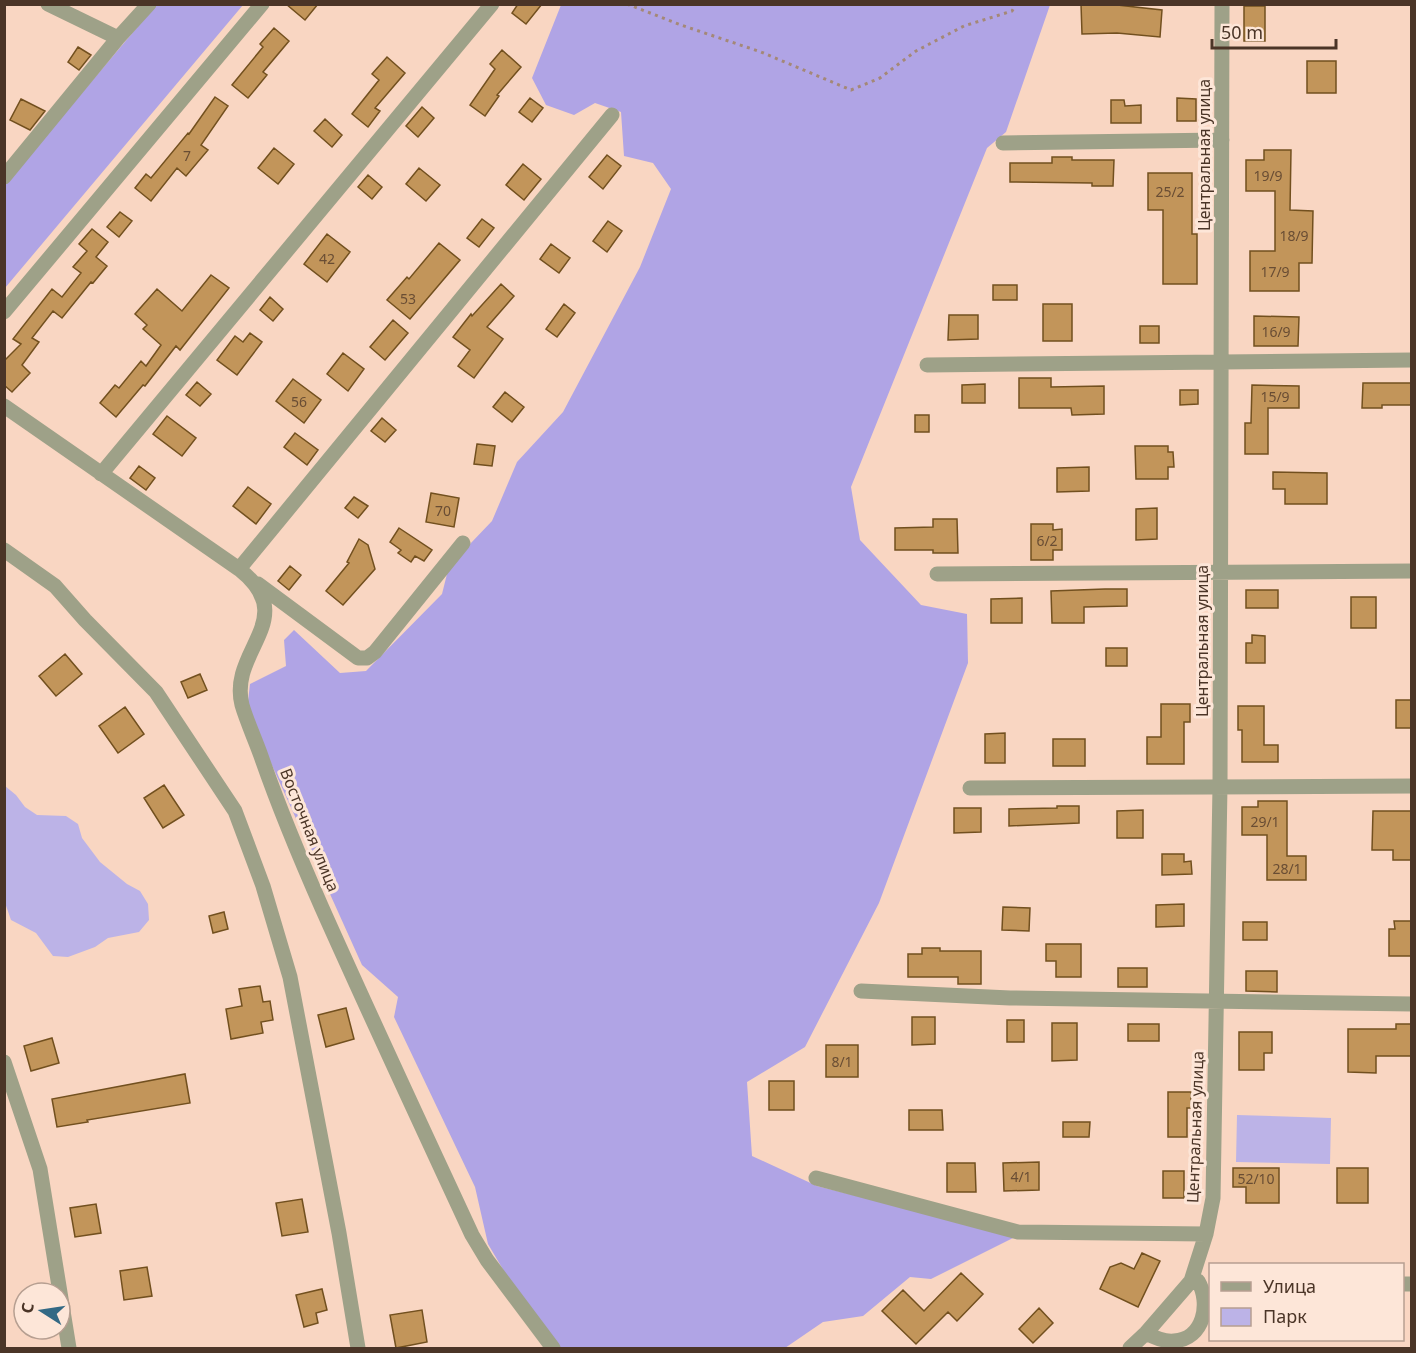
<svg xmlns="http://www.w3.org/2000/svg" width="1416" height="1353" viewBox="0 0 1416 1353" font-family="'Noto Sans',sans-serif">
  <rect width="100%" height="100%" fill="#f9d6c2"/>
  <path fill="#bcb3e7" d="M5 786 16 795 25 807 37 815 66 816 78 824 82 838 100 862 127 884 140 891 148 904 149 920 139 932 108 938 95 947 68 957 53 956 36 933 11 920 4 900Z
    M1237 1115 1331 1118 1330 1164 1236 1162Z"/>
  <path fill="#b0a4e5" d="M156 5H243L5 288V184Z
    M561 5H1050L1006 132 987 148 851 487 860 540 921 605 967 614 968 663 879 903 805 1047 747 1082 752 1156 817 1186 1017 1236 931 1279 910 1277 863 1316 823 1322 785 1348H554L547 1344 488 1244 475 1187 394 1017 398 997 362 965 247 710 250 684 286 666 284 640 294 630 340 673 366 671 442 594 449 566 492 521 517 462 563 412 640 267 671 189 653 163 624 156 621 112 595 103 574 115 546 105 532 78Z"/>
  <path fill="#c2955a" stroke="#72501f" stroke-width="1.5" d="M286 4H318L305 20Z
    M518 4H542L526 24 512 13Z
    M1081 4H1108L1162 10 1160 37 1117 33 1082 34Z
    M1244 6H1265V41H1244Z
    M274 28 289 41 263 72 267 75 248 98 232 85 263 47 260 44Z
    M78 47 91 55 79 70 68 62Z
    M502 50 521 67 497 95 499 96 485 116 470 105 495 69 490 64Z
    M387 57 405 73 375 108 380 111 368 127 352 114 379 80 372 74Z
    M1307 61H1336V93H1307Z
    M215 97 228 106 201 145 208 150 186 176 177 168 151 201 135 188 146 174 151 178 188 133 189 134Z
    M530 98 543 108 532 122 519 112Z
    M1177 98 1196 99V121H1177Z
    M21 99 45 111 30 130 10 120Z
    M1111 100H1124L1125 106 1141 105V123H1111Z
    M422 107 434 118 418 137 406 126Z
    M325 119 342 135 332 147 314 131Z
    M274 148 294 164 278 184 258 168Z
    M1264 150H1291L1290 210 1313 211 1312 263H1299V291H1250V251H1275V191H1246V160H1264Z
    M607 155 621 166 603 189 589 177Z
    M1052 157H1072V160H1114L1113 186H1092V183L1010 182V163H1052Z
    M523 164 541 179 524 200 506 185Z
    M419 168 440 185 426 201 406 184Z
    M1148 173H1192V234H1197V284H1163V210H1148Z
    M368 175 382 187 372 199 358 187Z
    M120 212 132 221 119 237 107 227Z
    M482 219 494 228 479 247 467 238Z
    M608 221 622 231 607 252 593 241Z
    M92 229 108 242 96 257 107 266 93 283 91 282 62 318 53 311 32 338 39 342 22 365 30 373 12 392 4 385V361L21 344 13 339 52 289 62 297 81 273 73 267 87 251 79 244Z
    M327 234 350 252 327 282 304 264Z
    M439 243 460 260 410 319 387 300 407 277 409 279Z
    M551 244 570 258 559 273 540 259Z
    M211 275 229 288 180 350 176 346 145 386 143 385 116 417 100 403 115 385 119 388 141 361 146 366 161 345 143 329 147 325 135 314 157 289 182 311Z
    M501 284 514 296 487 327 503 339 474 378 458 366 470 350 453 337 471 314 472 316Z
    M993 285H1017V300H993Z
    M270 297 283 309 273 321 260 310Z
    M564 304 575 313 557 337 546 329Z
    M1043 304H1072V341H1043Z
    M949 315H978V339L948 340Z
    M1254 316 1299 317 1298 346H1254Z
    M393 320 408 333 385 360 370 347Z
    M1140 326H1159V343H1140Z
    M250 333 262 342 237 375 217 360 235 336 243 342Z
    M343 353 364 369 348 391 327 374Z
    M1019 378H1051V387L1104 386V414L1072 415 1071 408H1019Z
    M293 379 321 400 304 423 276 401Z
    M197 382 211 394 200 406 186 395Z
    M1363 383H1412V405H1382V408H1362Z
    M985 384V403H962V385Z
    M1252 385 1299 386V408H1268V454H1245V423H1251Z
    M1180 390H1198V404L1180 405Z
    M505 392 524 407 512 422 493 407Z
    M915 415H929V432H915Z
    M167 416 196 438 182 456 153 434Z
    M382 418 396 430 385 442 371 431Z
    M295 433 318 450 307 465 284 447Z
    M477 444 495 446 492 466 474 464Z
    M1135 446H1168V452H1173L1174 467H1168V479H1136Z
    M139 466 155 478 146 490 130 478Z
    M1089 467V491L1057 492V468Z
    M1273 472 1327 473V504H1285V489H1273Z
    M248 487 271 504 256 524 233 506Z
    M431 493 459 498 454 527 426 522Z
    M354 497 368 506 358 518 345 508Z
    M1157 508V539L1136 540V509Z
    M933 519H957L958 553H933V550H895V528L933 527Z
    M1031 524H1053V530L1062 529V550H1053V560H1031Z
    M399 528 432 550 424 561 415 556 411 562 398 553 401 550 390 542Z
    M359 539 368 545 375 569 343 605 326 591 349 563 347 562Z
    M290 566 301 575 289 590 278 581Z
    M1105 589H1127V606L1084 607V623H1052L1051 591Z
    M1246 590H1278V608H1246Z
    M1351 597H1376V628H1351Z
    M1022 598V623H991V599Z
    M1252 635 1265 636V663H1246V643H1252Z
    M1106 648H1127V666H1106Z
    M65 654 82 674 56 696 39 676Z
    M200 674 207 690 188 698 181 682Z
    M1396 700H1412V728H1396Z
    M1161 704H1190V722H1184V764H1147V737H1161Z
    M1238 706H1264V745H1278V762H1242V730H1238Z
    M125 707 144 734 118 753 99 726Z
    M1005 733V763H985V734Z
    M1053 739H1085V766H1053Z
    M164 785 184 815 163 828 144 798Z
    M1258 801H1287V856H1306V880H1267V835H1242V807H1258Z
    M1057 806H1079V823L1009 826V809L1057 808Z
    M954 808H981V832L954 833Z
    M1143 810V838H1117V811Z
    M1373 811H1412V860H1393V850H1372Z
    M1162 854H1184V862L1191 861 1192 874 1162 875Z
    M1184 904V926L1156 927V905Z
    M1003 907 1030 908 1029 931 1002 930Z
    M224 912 228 929 213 933 209 916Z
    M1394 921H1412V956H1389V929H1395Z
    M1243 922H1267V940H1243Z
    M1046 944H1081V977H1056V961H1046Z
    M922 948H940V951H981V984H958V977H908V954H922Z
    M1118 968H1147V987H1118Z
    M1246 971H1277V992L1246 991Z
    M260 986 263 1002 270 1001 273 1020 261 1022 263 1033 231 1039 226 1009 242 1006 239 989Z
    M346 1008 354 1039 326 1047 318 1015Z
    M912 1017H935V1044L912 1045Z
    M1007 1020H1024V1042H1007Z
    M1052 1023H1077V1060L1052 1061Z
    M1128 1024H1159V1041H1128Z
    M1396 1024H1412V1056H1376V1073L1348 1072V1029H1396Z
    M1239 1032H1272V1053H1264V1070H1239Z
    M52 1038 59 1063 31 1071 24 1046Z
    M826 1045H858V1077H826Z
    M185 1074 190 1103 87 1120 88 1122 57 1127 52 1099Z
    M769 1081H794V1110H769Z
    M1168 1092H1191V1108H1187V1137H1168Z
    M909 1110H942L943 1130H909Z
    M1063 1122H1090L1089 1137H1063Z
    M1039 1162V1190L1004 1191 1003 1163Z
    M947 1163H975L976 1192H947Z
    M1233 1168H1279V1203H1246V1187H1233Z
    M1337 1168H1368V1203H1337Z
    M1163 1171H1184V1198H1163Z
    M302 1199 308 1232 282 1236 276 1203Z
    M96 1204 101 1233 75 1237 70 1208Z
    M1142 1253 1160 1261 1138 1307 1100 1289 1110 1267 1121 1263 1134 1269Z
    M147 1267 152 1296 124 1300 120 1271Z
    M961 1273 983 1294 957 1321 948 1312 916 1344 882 1311 903 1290 924 1311Z
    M322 1289 327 1310 316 1313 318 1323 304 1327 296 1295Z
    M1039 1308 1053 1323 1033 1343 1019 1329Z
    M422 1310 427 1342 396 1348 390 1315Z"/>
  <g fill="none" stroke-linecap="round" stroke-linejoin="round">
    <path stroke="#a48877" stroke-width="3" stroke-dasharray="3 4.5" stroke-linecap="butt" d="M627 4 681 25 761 52 851 90 880 78 916 51 964 26 1012 11 1016 4"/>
    <path stroke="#9ea188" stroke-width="15" d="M48 4 118 38
      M1003 143 1222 140
      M4 177 118 38 149 4
      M4 312 262 4
      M927 365 1412 360
      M4 406 239 569C302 619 228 650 242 705 247 722 255 739 261 756 279 808 300 858 322 908 371 1018 422 1127 472 1235L487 1260 553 1348
      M101 474 492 4
      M4 550 55 586 85 620 156 692 235 811 263 886 290 977 339 1233 358 1348
      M239 569 612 115
      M937 574 1412 571
      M258 584 358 658H367L375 652 463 543
      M970 788 1412 786
      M861 991 1010 998 1412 1004
      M4 1062 40 1169 69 1348
      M816 1178 1018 1232 1206 1234
      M1402 1284H1412
      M1146 1333C1155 1338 1164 1342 1174 1341 1204 1339 1211 1303 1198 1281
      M1130 1348 1146 1333 1191 1281 1206 1234 1213 1198 1220 786 1222 4"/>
  </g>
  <g text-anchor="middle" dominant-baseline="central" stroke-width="6" stroke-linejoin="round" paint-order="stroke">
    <g font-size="14" fill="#694d34">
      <text x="187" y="155">7</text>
      <text x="1268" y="175">19/9</text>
      <text x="1170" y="191">25/2</text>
      <text x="1294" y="235">18/9</text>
      <text x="327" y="258">42</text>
      <text x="1275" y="271">17/9</text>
      <text x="408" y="298">53</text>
      <text x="1276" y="331">16/9</text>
      <text x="1275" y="396">15/9</text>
      <text x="299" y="401">56</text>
      <text x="443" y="510">70</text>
      <text x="1047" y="540">6/2</text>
      <text x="1265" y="821">29/1</text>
      <text x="1287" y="868">28/1</text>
      <text x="842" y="1061">8/1</text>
      <text x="1021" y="1176">4/1</text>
      <text x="1256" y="1178">52/10</text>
    </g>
    <g font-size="16" fill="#4b3527" stroke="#fde6d8">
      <text transform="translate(1204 155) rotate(-90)">Центральная улица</text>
      <text transform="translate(1202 641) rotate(-90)">Центральная улица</text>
      <text transform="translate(310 830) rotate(68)">Восточная улица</text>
      <text transform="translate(1195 1127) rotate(-88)">Центральная улица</text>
    </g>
  </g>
  <rect width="1416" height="1353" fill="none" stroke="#4b3527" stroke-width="12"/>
  <rect x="1209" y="1263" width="195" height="78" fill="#fde6d8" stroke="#b69f91" stroke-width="1.5"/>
  <rect x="1221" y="1282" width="30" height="9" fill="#9ea188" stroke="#b69f91" stroke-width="1.5"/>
  <text x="1263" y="1293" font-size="18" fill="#4b3527">Улица</text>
  <rect x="1221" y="1308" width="30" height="18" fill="#bcb3e7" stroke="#b69f91" stroke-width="1.5"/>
  <text x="1263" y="1323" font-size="18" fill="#4b3527">Парк</text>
  <g transform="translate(42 1311) rotate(282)"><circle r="28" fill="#fde6d8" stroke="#b69f91" stroke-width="1.5"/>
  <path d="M0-4.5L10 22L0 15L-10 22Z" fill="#336984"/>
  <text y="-9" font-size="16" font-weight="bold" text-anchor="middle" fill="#4b3527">С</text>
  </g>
  <path d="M1212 39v9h124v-9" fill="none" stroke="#4b3527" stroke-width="3"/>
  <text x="1221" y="39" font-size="18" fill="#4b3527" stroke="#fde6d8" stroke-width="4.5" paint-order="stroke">50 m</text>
</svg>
